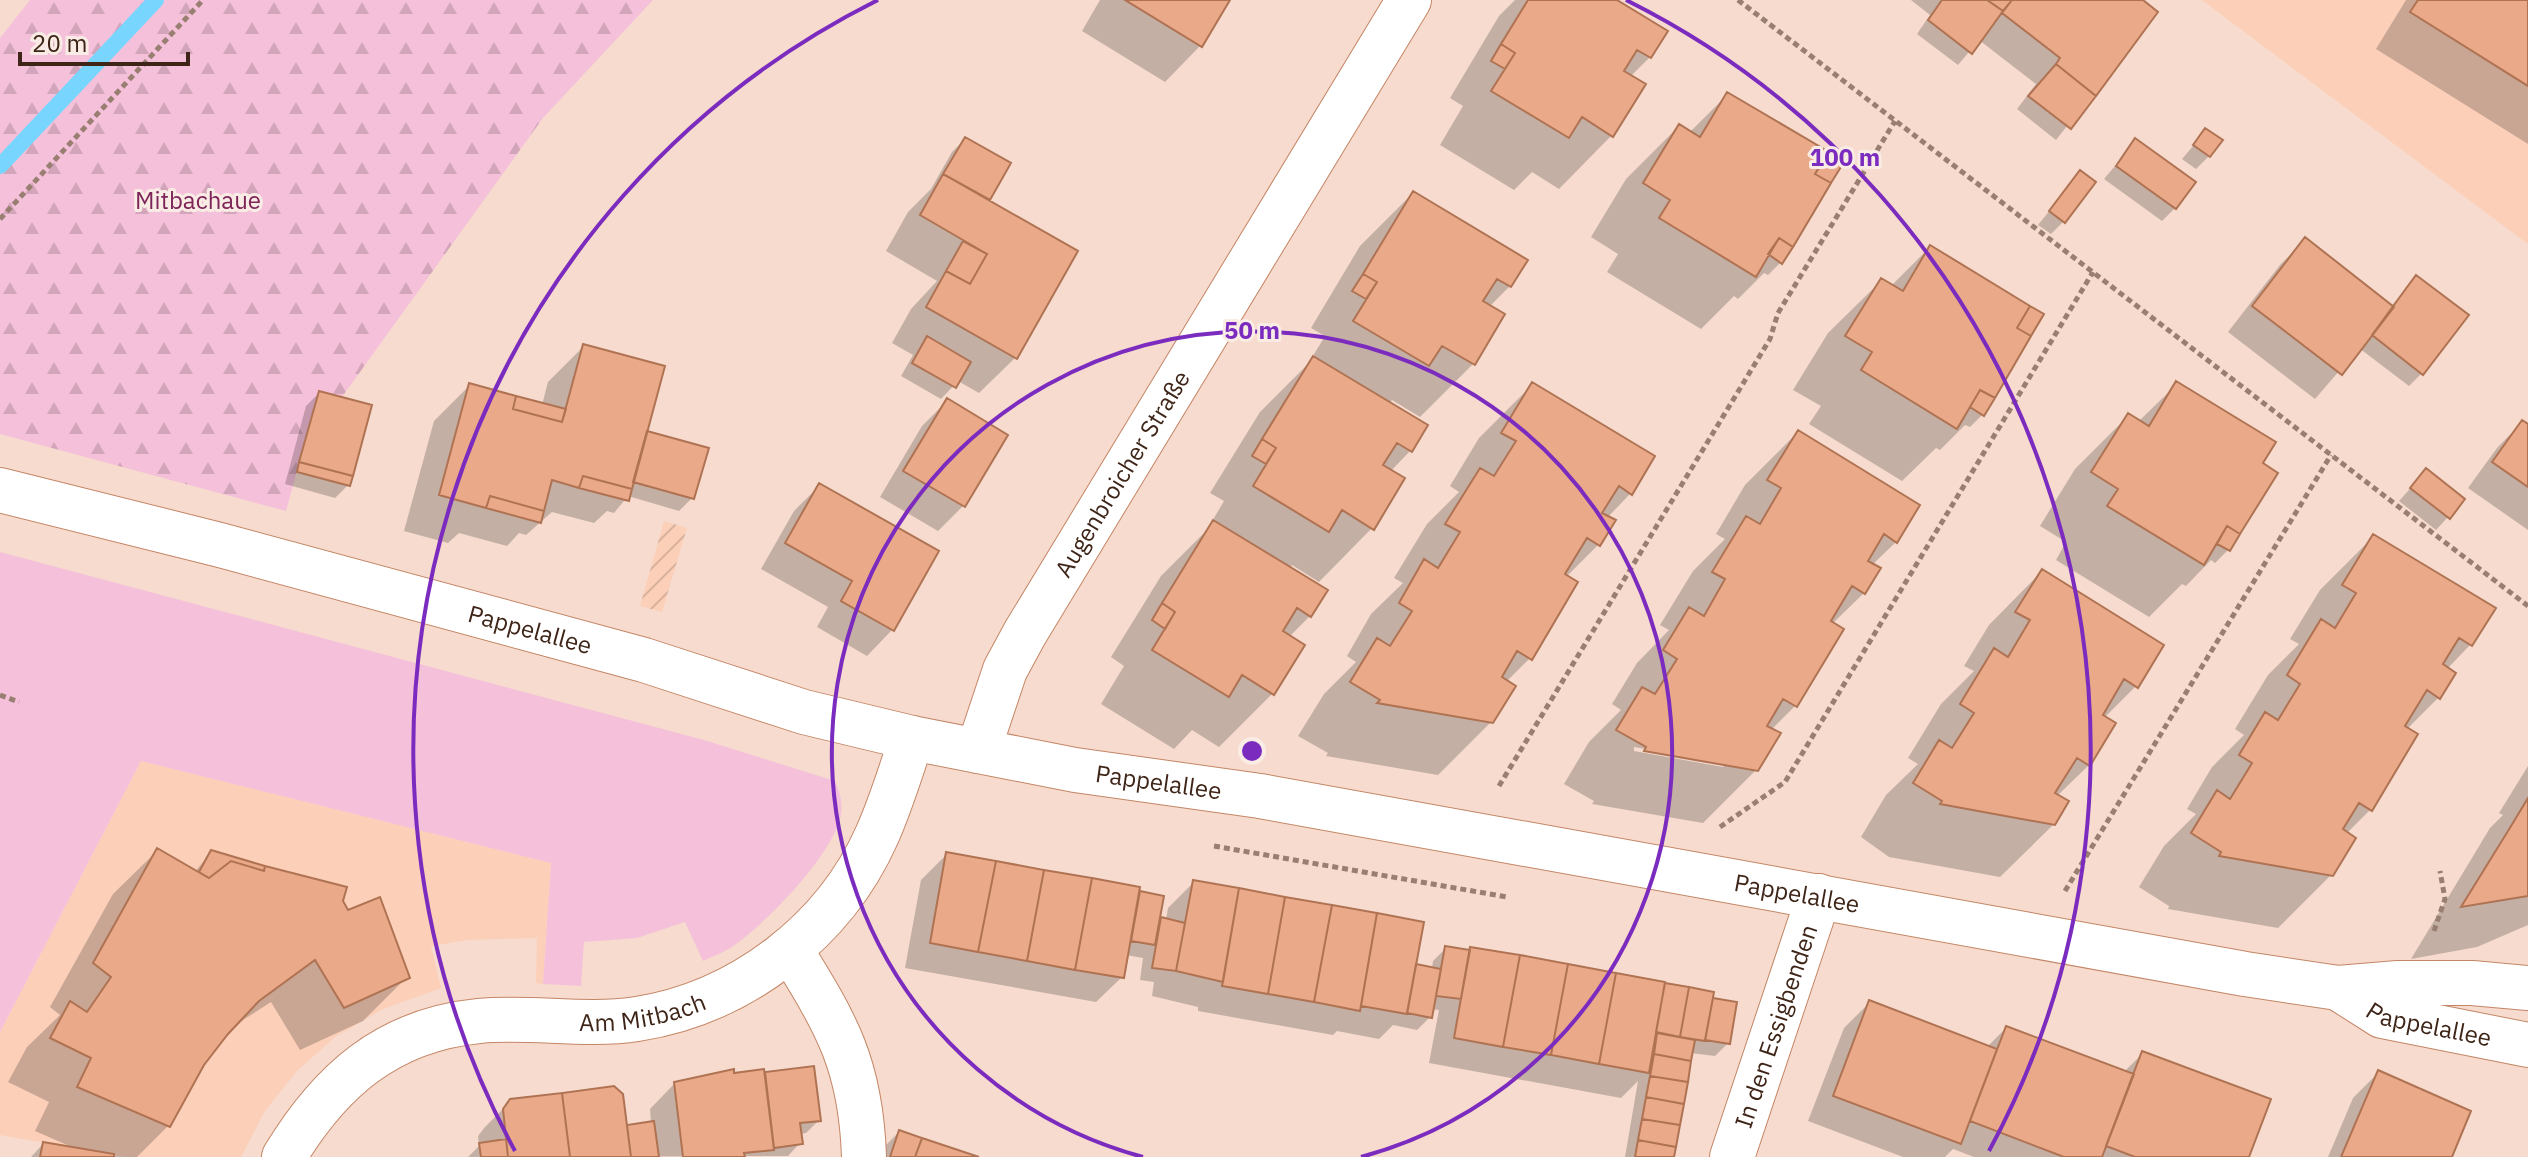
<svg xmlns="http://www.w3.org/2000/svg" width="2528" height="1157" viewBox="0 0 2528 1157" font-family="'IBM Plex Sans',sans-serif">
  <defs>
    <pattern id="industrial-furrows" width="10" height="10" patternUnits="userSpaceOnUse" patternTransform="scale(2)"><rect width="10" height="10" fill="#fccfb8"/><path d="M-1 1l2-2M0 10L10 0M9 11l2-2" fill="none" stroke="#d9b29d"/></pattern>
    <pattern id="forest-firs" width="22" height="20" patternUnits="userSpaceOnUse" patternTransform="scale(2)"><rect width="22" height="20" fill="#f5c0da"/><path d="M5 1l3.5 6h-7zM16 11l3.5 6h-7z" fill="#d3a5ba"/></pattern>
  </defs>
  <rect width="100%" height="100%" fill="#f6dbce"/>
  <path fill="#fccfb8" d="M2202 0H2528V244L2306 78Z
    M141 761 551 863 543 984 536 983 537 938 467 940 431 946 441 988 383 1009 335 1037 297 1071 265 1111 241 1157H127L0 1135V1032Z"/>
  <path fill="url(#industrial-furrows)" d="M664 521 687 528 662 612 640 606Z"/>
  <path fill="#f5c0da" d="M0 552 704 740 835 781C841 794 844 807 839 822 826 861 769 920 736 944 727 951 714 956 703 961L685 922 637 938 584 942 581 986 543 984 551 863 141 761 0 1032Z"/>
  <path fill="url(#forest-firs)" d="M30 0H653L543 118 342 397 319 391 286 511 0 434V38Z"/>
  <path fill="#0003" fill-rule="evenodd" d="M1100 0H1228L1200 46 1165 82 1082 31Z
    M1515 0H1614L1650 57 1630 77 1612 135 1559 189 1532 172 1514 190 1440 145 1463 106 1450 98 1499 16Z
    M1911 0H2140L2156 13 2056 140 2017 109 2036 84 1979 40 1958 65 1917 34 1930 15Z
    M2406 0H2528V144L2376 49Z
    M1728 94 1781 262 1768 275 1764 273 1738 299 1734 296 1701 329 1607 272 1618 254 1591 237 1626 179 1679 126 1690 132Z
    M2206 131 2209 156 2196 169 2182 159Z
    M965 139 1008 164 986 201 1015 358 979 393 958 381 941 399 901 376 913 355 892 343 911 309 937 281 886 251 908 212 931 189 952 152Z
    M2136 141 2175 208 2162 221 2104 179Z
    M2080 173 2064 221 2051 234 2038 225Z
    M1413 193 1510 286 1489 307 1502 315 1473 364 1420 417 1392 400 1389 404 1426 426 1410 451 1390 472 1372 528 1319 582 1292 565 1289 569 1325 591 1310 616 1289 637 1272 694 1219 747 1192 730 1174 749 1101 704 1124 666 1111 657 1161 576 1207 530 1224 501 1210 493 1260 412 1308 364 1325 336 1311 328 1360 246Z
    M2305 240 2391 307 2416 277 2422 373 2409 386 2359 348 2315 399 2228 332 2280 265Z
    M1930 247 2029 307 1982 415 1970 427 1965 425 1940 450 1936 448 1902 481 1809 424 1821 406 1793 390 1828 333 1882 280 1891 286Z
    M584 346 692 498 679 511 628 496 614 513 607 511 594 523 552 512 526 535 519 533 507 546 459 533 448 543 404 531 434 421 470 385 542 405 548 382Z
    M2177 384 2260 464 2228 550 2215 563 2211 560 2186 586 2182 584 2149 617 2056 560 2066 542 2040 526 2075 469 2128 416 2138 422Z
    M1532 385 1652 457 1630 494 1607 518 1599 544 1566 577 1530 658 1506 682 1491 722 1438 775 1326 756 1328 753 1298 736 1324 694 1356 662 1347 656 1371 614 1403 583 1394 578 1427 524 1459 492 1450 486 1479 438Z
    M319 393 348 485 335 498 285 484 306 406Z
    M947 401 1005 436 963 506 938 531 880 497 922 426Z
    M2522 422 2528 426V530L2468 488 2497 448Z
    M1798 432 1896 542 1872 565 1864 593 1832 624 1795 706 1771 730 1757 769 1703 823 1592 804 1594 801 1564 784 1589 742 1621 710 1612 704 1637 663 1669 630 1660 625 1693 571 1725 539 1716 534 1745 485ZM1634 747 1726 763 1723 767 1634 751Z
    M2426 471 2448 517 2436 530 2399 501Z
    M819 486 936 552 892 630 867 656 817 627 828 607 761 569 794 511Z
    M2373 537 2493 609 2470 645 2447 669 2439 697 2407 729 2370 810 2346 834 2331 875 2278 928 2168 909 2169 906 2139 887 2164 846 2196 814 2187 809 2212 767 2244 735 2235 729 2268 675 2299 644 2290 639 2320 590Z
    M2042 571 2136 686 2104 718 2089 765 2057 796 2054 824 2000 877 1889 857 1861 837 1886 795 1918 764 1908 758 1941 704 1974 671 1964 666 1989 625Z
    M2528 766V925L2477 947 2411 959 2490 828 2503 815 2499 813Z
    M157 851 195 872 211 852 341 902 407 977 363 1021 300 1050 271 1002 243 1020 217 1045 168 1126 137 1157H31L43 1144 74 1148 35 1131 49 1102 8 1082 27 1047 60 1015 50 1007 113 894Z
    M947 854 1136 897 1140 893 1158 919 1166 920 1168 908 1194 882 1422 923 1413 970 1432 969 1433 961 1446 948 1712 994 1710 1000 1735 1004 1728 1043 1715 1056 1691 1053 1672 1157H1625L1638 1081 1621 1098 1429 1063 1439 1010 1431 1009 1430 1017 1417 1030 1393 1025 1379 1039 1337 1031 1333 1035 1198 1011V1007L1152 996 1154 982 1140 980 1143 958 1126 955 1122 977 1096 1002 905 968 921 880Z
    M1869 1003 1987 1047 2006 1028 2124 1072 2143 1053 2247 1157H1974L1953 1149 1945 1157H1903L1808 1121 1844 1028Z
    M732 1072 733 1075 766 1074 819 1120 806 1133 799 1134 800 1143 788 1156 468 1157 479 1146 478 1136 485 1127 511 1101 625 1130 651 1123 650 1109 675 1083Z
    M2378 1073 2450 1157H2328L2353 1098Z
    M899 1132 973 1157H883L886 1145Z"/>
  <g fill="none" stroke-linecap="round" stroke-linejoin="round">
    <path stroke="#78d5fe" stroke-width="16" d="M0 166 156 0"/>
  </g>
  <path fill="#eaaa89" stroke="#af7353" stroke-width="2" d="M1125 0H1230L1202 47Z
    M1528 0H1617L1668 31 1651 58 1637 50 1624 71 1646 84 1613 137 1582 117 1569 138 1491 91 1515 53 1501 44Z
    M1942 0H1987L2003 11 1972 54 1928 20Z
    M1987 0H2012L2003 11Z
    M2012 0H2143L2158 12 2096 96 2056 64 2060 58 2002 13Z
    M2418 0H2528V86L2410 12Z
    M1501 44 1515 53 1505 69 1491 61Z
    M2056 64 2096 96 2071 129 2028 96Z
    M1727 92 1829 152 1815 174 1831 183 1793 247 1779 238 1756 277 1659 218 1670 200 1643 183 1679 124 1700 137Z
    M2205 128 2223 140 2210 157 2193 145Z
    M965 137 1011 163 990 200 943 174Z
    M2135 138 2196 182 2176 209 2116 166Z
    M1829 152 1844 162 1831 183 1815 174Z
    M2080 170 2096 182 2065 223 2049 211Z
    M943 174 1078 251 1017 359 926 307 946 271 970 284 987 254 920 215Z
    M1413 191 1528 260 1511 287 1497 279 1483 301 1505 314 1475 365 1442 346 1429 366 1353 321 1377 282 1363 274Z
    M2305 237 2394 307 2342 375 2252 306Z
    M1779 238 1793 247 1782 264 1768 254Z
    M963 241 987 254 970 284 946 271Z
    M1930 245 2030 306 2017 328 2031 336 1995 398 1980 390 1957 429 1861 370 1872 352 1845 336 1881 278 1903 291Z
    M1363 274 1377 282 1366 299 1352 291Z
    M2416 275 2469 315 2423 375 2372 335Z
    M2030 306 2044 314 2031 336 2017 328Z
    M927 336 971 362 956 388 912 363Z
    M583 344 665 366 632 489 583 476 579 488 552 480 544 511 490 496 486 508 439 495 469 383 516 396 513 409 562 422Z
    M1313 356 1428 425 1412 452 1397 443 1383 465 1405 478 1374 530 1342 510 1329 532 1253 486 1276 448 1262 439Z
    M2176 381 2276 442 2263 463 2278 473 2240 534 2227 526 2204 565 2107 506 2118 489 2091 472 2128 413 2149 426Z
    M1532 382 1655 456 1632 495 1619 486 1602 513 1616 520 1600 546 1587 538 1565 574 1578 582 1532 660 1517 651 1502 677 1516 686 1493 723 1377 703 1380 700 1350 682 1377 638 1390 646 1412 611 1399 603 1424 559 1438 568 1460 532 1445 524 1480 468 1494 476 1516 441 1501 433Z
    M1980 390 1995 398 1984 416 1970 407Z
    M319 391 372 405 353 476 299 462Z
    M516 396 566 409 562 422 513 409Z
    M947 398 1008 435 965 507 903 471Z
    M2522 420 2528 424V487L2492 462Z
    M1798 430 1920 505 1897 543 1884 534 1868 561 1881 568 1865 594 1852 586 1831 621 1844 629 1797 707 1783 699 1767 726 1781 733 1758 771 1644 751 1646 747 1616 730 1642 687 1655 694 1677 659 1663 650 1689 607 1704 616 1725 579 1712 572 1746 516 1760 524 1781 488 1767 480Z
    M647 431 709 448 694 499 633 482Z
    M1262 439 1276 448 1266 464 1252 456Z
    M299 462 353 476 350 486 297 472Z
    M2426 468 2465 499 2450 519 2410 488Z
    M583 476 632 489 629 501 579 488Z
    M819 483 939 551 894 631 841 601 852 581 785 543Z
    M490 496 544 511 541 523 486 508Z
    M1213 520 1328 590 1311 617 1297 608 1283 631 1305 645 1274 695 1242 675 1229 697 1152 650 1175 612 1162 603Z
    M2227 526 2240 534 2230 551 2217 544Z
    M2373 534 2496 608 2472 646 2459 638 2443 664 2456 673 2440 699 2427 690 2405 726 2418 734 2372 811 2359 803 2343 829 2356 838 2333 876 2219 856 2221 852 2191 833 2217 790 2230 799 2252 763 2239 755 2265 712 2278 720 2300 684 2287 675 2321 619 2335 628 2356 593 2342 585Z
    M2042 569 2164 645 2138 688 2124 679 2103 715 2116 723 2090 766 2077 758 2055 793 2069 801 2055 825 1940 804 1942 801 1913 783 1939 740 1952 748 1974 713 1960 704 1994 648 2008 657 2030 620 2015 612Z
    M1162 603 1175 612 1165 629 1152 620Z
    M2528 798V896L2461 907 2508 831Z
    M157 848 209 878 231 861 264 871 265 866 347 887 343 901 348 910 380 897 410 978 344 1008 315 960 259 1001 228 1034 204 1065 170 1127 77 1087 91 1058 50 1038 70 1001 87 1012 111 977 93 963Z
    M211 850 265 866 264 871 231 861 209 878 199 872Z
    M946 852 996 861 978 952 930 943Z
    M996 861 1044 870 1027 961 978 952Z
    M1044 870 1092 878 1075 970 1027 961Z
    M1092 878 1140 887 1124 978 1075 970Z
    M1193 880 1239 888 1223 982 1176 971Z
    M1239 888 1285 897 1268 994 1222 986Z
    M1140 891 1164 896 1155 945 1131 941Z
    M1285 897 1332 905 1314 1002 1268 994Z
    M1332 905 1377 913 1360 1011 1314 1002Z
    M1377 913 1424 922 1407 1014 1361 1006Z
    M1161 917 1185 923 1176 971 1152 968Z
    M1445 946 1470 950 1461 999 1436 996Z
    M1470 947 1520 955 1503 1047 1454 1038Z
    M1520 955 1568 964 1551 1055 1503 1047Z
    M1416 964 1441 969 1432 1018 1407 1013Z
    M1568 964 1616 973 1599 1064 1551 1055Z
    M1616 973 1665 982 1649 1073 1599 1064Z
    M1665 983 1689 987 1680 1037 1656 1032Z
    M1689 987 1714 992 1705 1041 1680 1037Z
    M1713 998 1737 1002 1730 1044 1705 1040Z
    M1869 1000 1997 1049 1961 1144 1833 1096Z
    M2006 1026 2134 1074 2102 1157H2064L1970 1121Z
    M1657 1033 1695 1040 1691 1061 1654 1054Z
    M2142 1051 2271 1099 2249 1157H2135L2106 1146Z
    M1654 1054 1691 1061 1688 1082 1650 1076Z
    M814 1066 821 1121 800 1123 803 1144 774 1148 765 1072Z
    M734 1069V1073L764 1069 774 1150 744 1153 745 1157H683L674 1082Z
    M2378 1070 2471 1111 2452 1157H2341Z
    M1650 1076 1688 1082 1684 1104 1646 1097Z
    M614 1086 623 1094 631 1157H570L562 1093Z
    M562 1093 570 1157H508L503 1109 510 1099Z
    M1646 1097 1684 1104 1680 1125 1642 1119Z
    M1642 1119 1680 1125 1676 1147 1638 1140Z
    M654 1121 659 1157H631L627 1125Z
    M899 1130 922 1138 915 1157H890Z
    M922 1138 979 1157H915Z
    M506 1139 508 1157H481L479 1143Z
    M1638 1140 1676 1147 1674 1157H1635Z
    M43 1142 114 1154V1157H40Z"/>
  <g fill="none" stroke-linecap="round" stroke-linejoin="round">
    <g stroke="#c48666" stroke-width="46">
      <g id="minor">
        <path id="s1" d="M0 490 220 545 644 660 804 712 912 738 1075 770 1260 796 2245 974 2338 988 2398 983H2472L2528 988"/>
        <path id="s2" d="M978 751 1005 670 1025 633 1409 0"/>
        <path d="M790 949C837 1025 861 1065 864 1157"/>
        <path id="s3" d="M2338 988 2382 1016 2528 1045"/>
        <path id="s4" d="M284 1157C330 1081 387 1030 479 1021 531 1016 585 1027 637 1019 740 1003 834 932 877 835 891 804 901 770 912 738"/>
        <path id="s5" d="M1732 1157 1819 896"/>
      </g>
    </g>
    <path stroke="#997f72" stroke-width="5" stroke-dasharray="6 4" stroke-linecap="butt" d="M1738 0 2528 606
      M0 219 203 0
      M0 695 19 702
      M1499 786 1770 339 1778 313 1895 121
      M1720 827 1785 782 2093 272
      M1214 846 1507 897
      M2065 891 2331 455
      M2434 931 2445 899 2440 871"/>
    <use href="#minor" stroke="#fff" stroke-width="44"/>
  </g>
  <g fill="none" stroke="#7b2cbf" stroke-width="4">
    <path d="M1143 1157A420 420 0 1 1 1361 1157"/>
    <path d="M515 1151A839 839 0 0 1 878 0M1626 0A839 839 0 0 1 1989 1151"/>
  </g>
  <g text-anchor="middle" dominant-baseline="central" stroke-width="6" stroke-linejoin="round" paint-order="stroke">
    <g font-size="24" fill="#7e2459" stroke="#f9ece5">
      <text x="198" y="200">Mitbachaue</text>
    </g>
    <g font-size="24" fill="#3e2518" stroke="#f9ece5">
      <text stroke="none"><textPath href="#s2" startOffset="314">Augenbroicher Straße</textPath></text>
      <text stroke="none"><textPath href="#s1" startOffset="548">Pappelallee</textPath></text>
      <text stroke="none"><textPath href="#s1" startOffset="1196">Pappelallee</textPath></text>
      <text stroke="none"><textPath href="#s1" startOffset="1844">Pappelallee</textPath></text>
      <text stroke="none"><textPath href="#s4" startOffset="412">Am Mitbach</textPath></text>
      <text stroke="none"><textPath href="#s3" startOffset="100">Pappelallee</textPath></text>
      <text stroke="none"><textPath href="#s5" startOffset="138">In den Essigbenden</textPath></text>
    </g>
  </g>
  <circle cx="1252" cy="751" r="12" fill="#7b2cbf" stroke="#f9ece5" stroke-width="4"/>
  <g font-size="24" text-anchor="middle" font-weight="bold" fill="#7b2cbf" stroke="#f9ece5" stroke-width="6" stroke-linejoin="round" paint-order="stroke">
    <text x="1845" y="166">100 m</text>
    <text x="1252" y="339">50 m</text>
  </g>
  <path d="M20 52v12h168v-12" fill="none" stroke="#3e2518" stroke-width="4"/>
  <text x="32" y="52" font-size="24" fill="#3e2518" stroke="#f9ece5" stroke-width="6" paint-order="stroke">20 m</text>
</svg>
